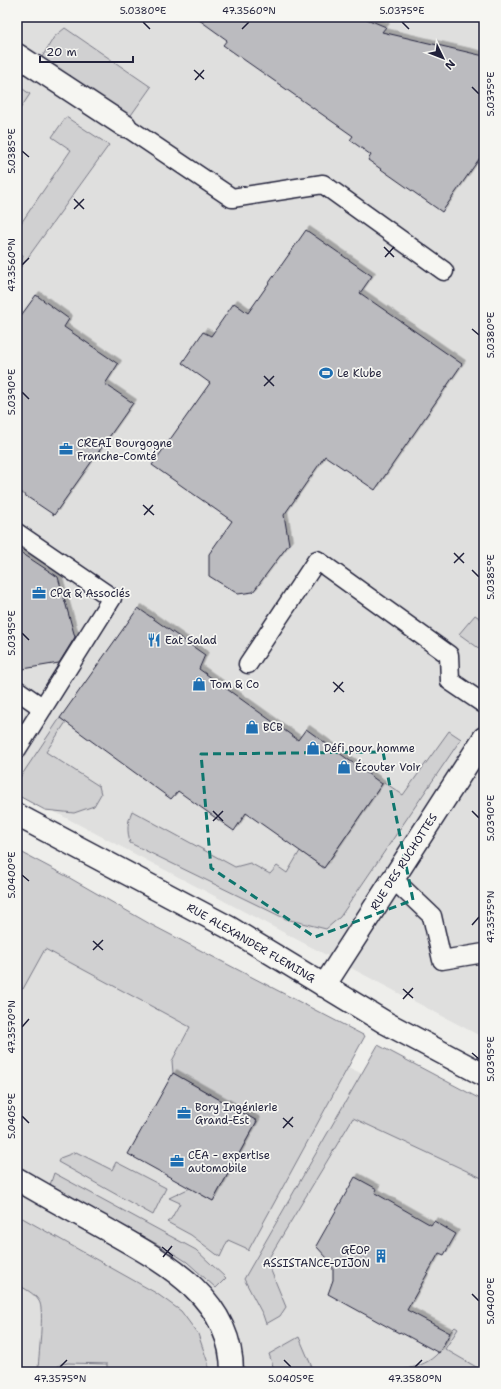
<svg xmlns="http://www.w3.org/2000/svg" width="501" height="1389" viewBox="0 0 501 1389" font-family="'Shantell Sans',sans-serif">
  <defs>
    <filter id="shadow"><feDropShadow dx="3.5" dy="-3.5" stdDeviation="0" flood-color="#0004"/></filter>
  </defs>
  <rect width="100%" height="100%" fill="#eeeeeb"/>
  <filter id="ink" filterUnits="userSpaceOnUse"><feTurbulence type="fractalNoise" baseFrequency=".025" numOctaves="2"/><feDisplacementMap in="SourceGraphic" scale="8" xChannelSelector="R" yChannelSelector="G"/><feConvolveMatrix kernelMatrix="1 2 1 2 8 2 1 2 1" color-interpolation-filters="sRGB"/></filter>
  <g filter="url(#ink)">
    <path fill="#dfdfde" d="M17 17H468L484 20V1038L17 792Z
      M17 894 346 1066 484 1133V1372H17Z"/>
    <path fill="#d0d0d1" stroke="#797986" d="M65 28 151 87 129 118 42 57 54 37Z
      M17 85 30 94 18 112 17 111Z
      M66 117 109 145 21 267 23 255 17 250V229L71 150 52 137Z
      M475 615 484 621V652L459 634Z
      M60 718 66 722 46 752 99 786 101 794 94 806 74 813 45 810 17 795V782Z
      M449 731 461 739 340 917 326 929 286 919 130 843C127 830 127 823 132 811L235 867 250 863 270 874 277 866 287 873 300 851 324 868 382 784 384 782 403 795Z
      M17 850 68 877 150 924 365 1036 248 1251 246 1248 228 1240 220 1257 191 1235 167 1222 171 1219 180 1203 169 1198 190 1188 213 1201 257 1121 173 1073 172 1061 190 1027 45 949 23 989 17 986Z
      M378 1045 484 1101V1179L353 1118 267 1261 286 1307 280 1316 266 1324 263 1315 244 1279Z
      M76 1152 112 1170 116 1162 166 1188 153 1215 58 1162 60 1158Z
      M54 1173 196 1250 226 1278 216 1288 187 1262 173 1253 50 1185Z
      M17 1215 156 1293 181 1311 198 1334 208 1363V1372H107V1364L68 1363 61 1364 50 1372H38C38 1359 45 1309 39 1301 34 1293 25 1289 17 1284Z
      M455 1327 458 1329 445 1349 478 1368H484V1372H374C395 1371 423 1370 438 1353 444 1345 447 1334 455 1327Z
      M299 1337 314 1372H275L269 1354Z"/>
    <path fill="#bbbbbf" stroke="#22223b" filter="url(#shadow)" d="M195 17H362L386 27 382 32 484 56V152L442 212 368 160 371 155 350 140 353 136 223 45 227 40Z
      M306 230 372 276 360 293 462 364 375 490 325 456 284 515 289 544 253 592 238 594 209 576V554L232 521 152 465 210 383 182 363 203 332 211 336 234 303 248 313Z
      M36 295 69 319 64 327 118 364 105 384 133 403 54 515 17 490V321Z
      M17 550 58 577 75 637 59 663 17 670Z
      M138 608 205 655 199 669 298 740 306 729 382 784 324 868 246 813 234 831 178 791 171 799 60 718Z
      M173 1073 257 1121 213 1201 128 1154Z
      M355 1177 377 1189 375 1193 431 1225 434 1221 456 1234 444 1255 439 1253 407 1310 450 1333 439 1353 400 1332 399 1333 328 1294 333 1280V1268L327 1258 316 1246Z"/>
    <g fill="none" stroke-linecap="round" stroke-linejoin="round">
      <g stroke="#22223b" stroke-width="21">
        <path id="service" d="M125 126 232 198 323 184 444 271
          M17 533 112 598 17 749
          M248 664 317 560 449 655 450 681 484 704
          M17 690 43 708
          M393 879 432 916 442 960 484 953"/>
      </g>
      <g stroke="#22223b" stroke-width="25">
        <path id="minor" d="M17 55 125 126
          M17 815 228 927 386 1023 484 1075
          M324 986 484 738
          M17 1179C46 1196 75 1212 104 1228 162 1261 232 1296 232 1372"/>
      </g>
      <use href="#service" stroke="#f6f6f2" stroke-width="18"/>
      <use href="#minor" stroke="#f6f6f2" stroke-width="22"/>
    </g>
  </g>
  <path fill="none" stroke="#0f766e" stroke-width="3" stroke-dasharray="8 5" stroke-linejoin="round" d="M383 752 413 900 315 937 211 868 201 754Z"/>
  <path fill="none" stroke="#22223b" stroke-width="1.5" d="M143 22 150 29M402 22 409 29M242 29 249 22M194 70 204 79M195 80 204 70M472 87 479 94M22 151 29 157M74 199 84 209M74 209 84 199M384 247 394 257M385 257 394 247M22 265 29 258M472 329 479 335M264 376 274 386M264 386 274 376M22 392 29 399M143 505 154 515M144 515 153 505M454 553 464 563M454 563 464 553M472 570 479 577M22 633 29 640M333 682 344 692M334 692 343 682M213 811 223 821M472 811 479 818M213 821 223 811M22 875 29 881M472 925 479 917M93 941 103 950M93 950 103 940M403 989 413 998M403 999 413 988M22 1027 29 1019M472 1053 479 1059M22 1116 29 1123M283 1118 293 1127M283 1128 293 1117M162 1247 173 1256M163 1257 172 1246M472 1294 479 1301M284 1360 291 1367M60 1367 67 1360M415 1367 422 1360"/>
  <defs>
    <g id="stadium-bare" transform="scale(1.08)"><path d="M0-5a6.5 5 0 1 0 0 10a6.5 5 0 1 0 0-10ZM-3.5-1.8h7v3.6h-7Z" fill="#1f6fb2" stroke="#f6f6f2" stroke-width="2.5" paint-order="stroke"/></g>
    <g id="office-bare" transform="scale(1.08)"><path d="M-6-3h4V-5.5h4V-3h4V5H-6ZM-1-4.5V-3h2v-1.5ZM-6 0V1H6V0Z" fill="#1f6fb2" stroke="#f6f6f2" stroke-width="2.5" paint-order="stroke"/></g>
    <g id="restaurant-bare" transform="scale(1.08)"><path d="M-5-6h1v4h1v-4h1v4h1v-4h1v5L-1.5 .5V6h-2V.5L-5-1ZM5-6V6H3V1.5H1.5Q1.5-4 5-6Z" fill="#1f6fb2" stroke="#f6f6f2" stroke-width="2.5" paint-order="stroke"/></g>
    <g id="shop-bare" transform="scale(1.08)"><path d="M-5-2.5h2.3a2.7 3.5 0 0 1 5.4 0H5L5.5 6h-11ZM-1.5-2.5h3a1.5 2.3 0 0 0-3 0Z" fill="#1f6fb2" stroke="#f6f6f2" stroke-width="2.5" paint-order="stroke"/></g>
    <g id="building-bare" transform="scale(1.08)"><path d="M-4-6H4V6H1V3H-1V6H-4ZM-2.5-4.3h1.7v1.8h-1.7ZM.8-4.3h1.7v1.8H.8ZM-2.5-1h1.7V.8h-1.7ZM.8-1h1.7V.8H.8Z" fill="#1f6fb2" stroke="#f6f6f2" stroke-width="2.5" paint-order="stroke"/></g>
  </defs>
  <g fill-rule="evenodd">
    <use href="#stadium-bare" x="326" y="373"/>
    <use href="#office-bare" x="66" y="449"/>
    <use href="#office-bare" x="39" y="593"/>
    <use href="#restaurant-bare" x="154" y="640"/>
    <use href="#shop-bare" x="199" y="684"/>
    <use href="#shop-bare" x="252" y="727"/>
    <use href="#shop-bare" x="313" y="748"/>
    <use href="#shop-bare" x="344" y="767"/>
    <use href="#office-bare" x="184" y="1113"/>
    <use href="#office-bare" x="177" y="1161"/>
    <use href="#building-bare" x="381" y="1256"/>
  </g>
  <g text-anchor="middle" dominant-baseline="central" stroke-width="3.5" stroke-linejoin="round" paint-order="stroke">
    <g font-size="11" fill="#22223b" stroke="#f6f6f2" text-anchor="start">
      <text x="337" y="373">Le Klube</text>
      <text x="77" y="443">CREAI Bourgogne<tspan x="77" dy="13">Franche-Comté</tspan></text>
      <text x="50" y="593">CPG &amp; Associés</text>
      <text x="165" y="640">Eat Salad</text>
      <text x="210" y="684">Tom &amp; Co</text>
      <text x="263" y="727">BCB</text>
      <text x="324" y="748">Défi pour homme</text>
      <text x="355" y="767">Écouter Voir</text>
      <text x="195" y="1107">Bory Ingénierie<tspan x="195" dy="13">Grand-Est</tspan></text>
      <text x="188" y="1155">CEA - expertise<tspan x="188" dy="13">automobile</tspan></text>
      <text x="370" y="1250" text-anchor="end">GEOP<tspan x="370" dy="13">ASSISTANCE-DIJON</tspan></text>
    </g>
    <g font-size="11" fill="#22223b" stroke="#f6f6f2">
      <text transform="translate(404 862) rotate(-57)">RUE DES RUCHOTTES</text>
      <text transform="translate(251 943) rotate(30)">RUE ALEXANDER FLEMING</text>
    </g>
  </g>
  <rect width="501" height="1389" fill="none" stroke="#f6f6f2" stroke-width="44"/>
  <g transform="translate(443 58) rotate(133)" stroke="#f6f6f2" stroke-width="3" paint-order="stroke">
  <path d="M0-3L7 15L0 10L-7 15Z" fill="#22223b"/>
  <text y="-6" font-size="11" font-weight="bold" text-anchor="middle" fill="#22223b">N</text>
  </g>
  <path d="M40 56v6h93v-6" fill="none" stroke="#22223b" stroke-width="2"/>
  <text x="46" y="56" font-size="12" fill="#22223b" stroke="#f6f6f2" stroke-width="3" paint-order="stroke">20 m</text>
  <rect x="22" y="22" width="457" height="1345" fill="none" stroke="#22223b" stroke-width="1.5"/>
  <g font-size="10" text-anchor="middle" fill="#22223b">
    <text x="143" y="14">5.0380°E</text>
    <text x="249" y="14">47.3560°N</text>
    <text x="402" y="14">5.0375°E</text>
    <text transform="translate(490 94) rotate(-90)" y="4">5.0375°E</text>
    <text transform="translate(11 151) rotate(-90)" y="4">5.0385°E</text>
    <text transform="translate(11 265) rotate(-90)" y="4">47.3560°N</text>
    <text transform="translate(490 335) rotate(-90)" y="4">5.0380°E</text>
    <text transform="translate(11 392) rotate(-90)" y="4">5.0390°E</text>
    <text transform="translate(490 577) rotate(-90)" y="4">5.0385°E</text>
    <text transform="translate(11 633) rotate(-90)" y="4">5.0395°E</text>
    <text transform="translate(490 818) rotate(-90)" y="4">5.0390°E</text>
    <text transform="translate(11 875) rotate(-90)" y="4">5.0400°E</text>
    <text transform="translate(490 917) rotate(-90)" y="4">47.3575°N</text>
    <text transform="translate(11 1027) rotate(-90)" y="4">47.3570°N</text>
    <text transform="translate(490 1059) rotate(-90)" y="4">5.0395°E</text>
    <text transform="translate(11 1116) rotate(-90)" y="4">5.0405°E</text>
    <text transform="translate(490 1301) rotate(-90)" y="4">5.0400°E</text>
    <text x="60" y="1382">47.3575°N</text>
    <text x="291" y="1382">5.0405°E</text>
    <text x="415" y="1382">47.3580°N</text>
  </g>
</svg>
